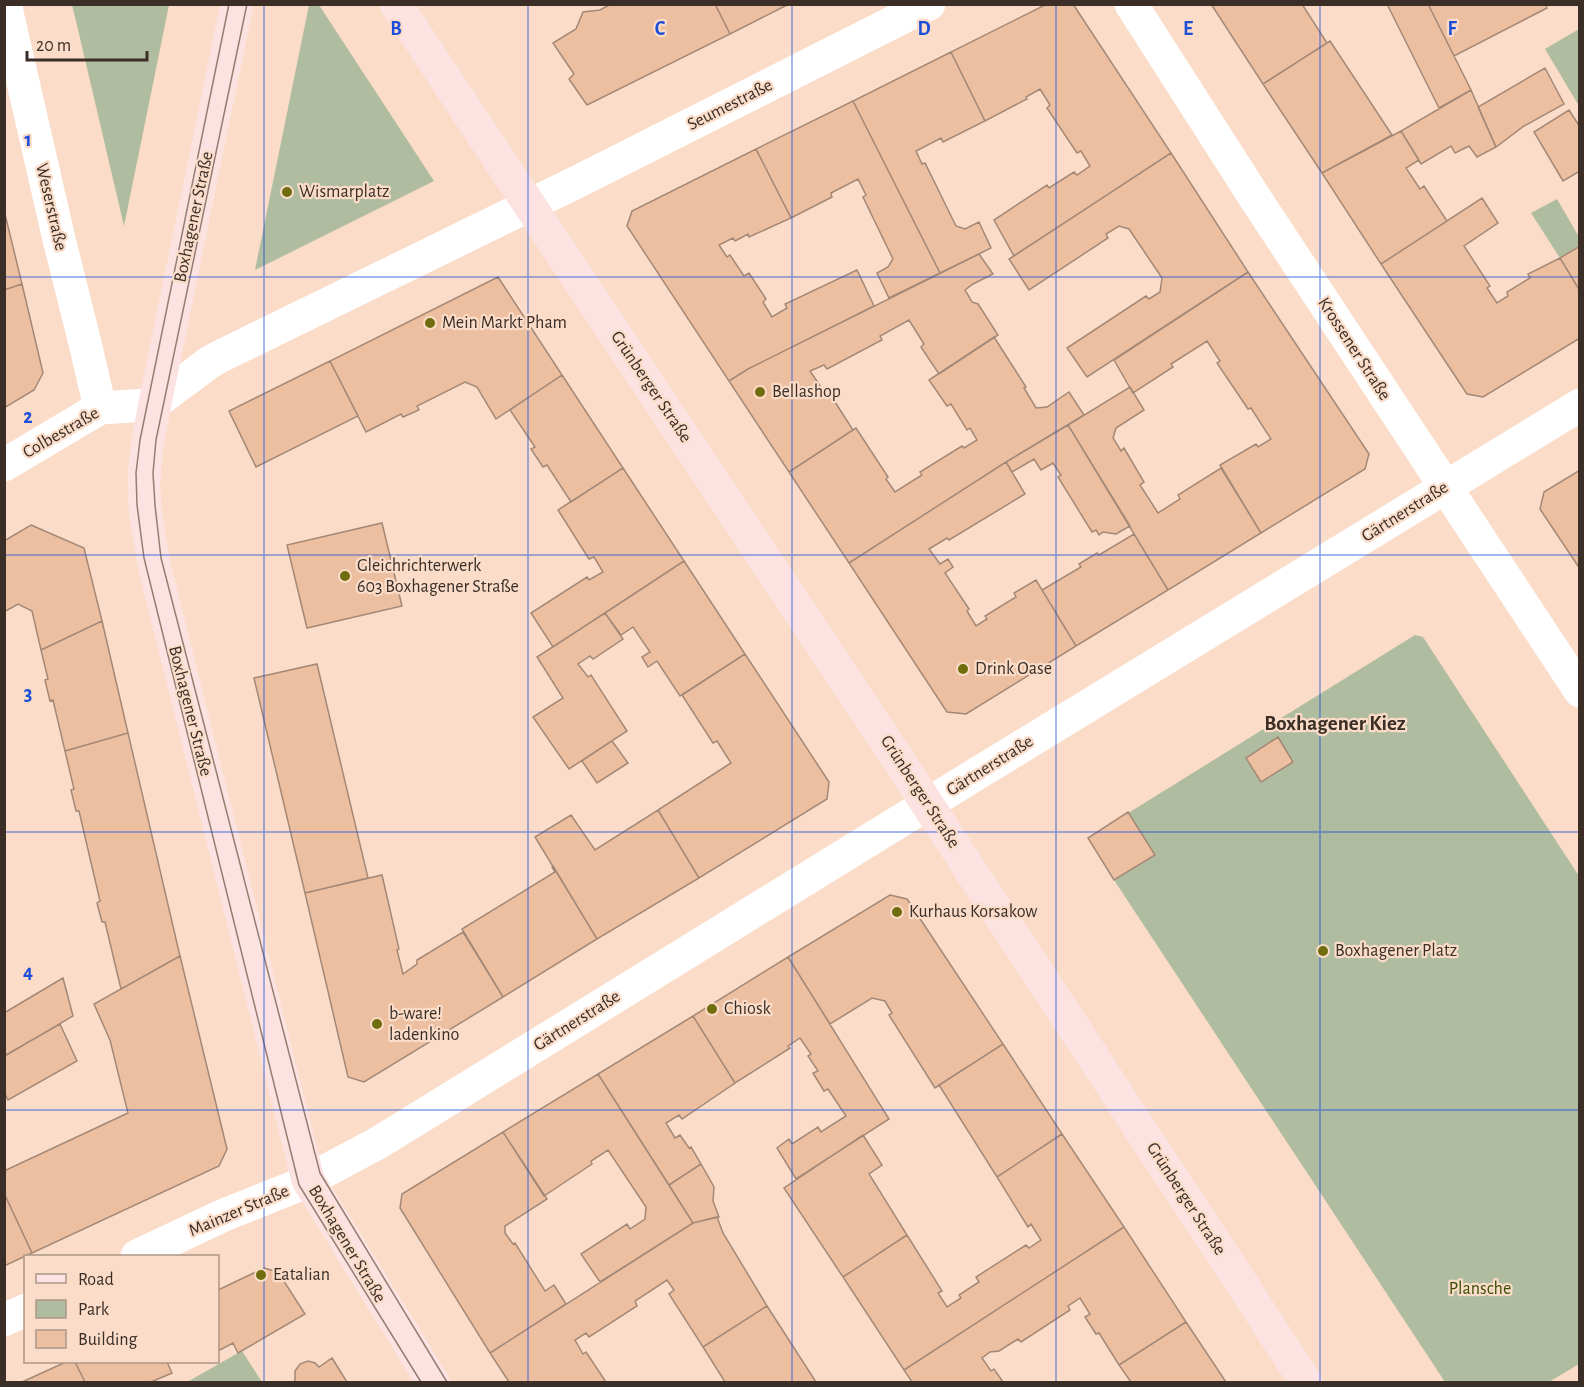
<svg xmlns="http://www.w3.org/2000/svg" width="1584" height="1387" viewBox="0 0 1584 1387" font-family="'Alegreya Sans',sans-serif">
  <rect width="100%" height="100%" fill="#fadcc8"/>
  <path fill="#b0bc9f" d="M72 5H169L124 226 76 21Z
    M309 5H319L434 181 255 270Z
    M1579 29 1580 106H1579L1545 49Z
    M1557 199 1579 237V246L1560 258 1531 213Z
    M1415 635 1423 637 1579 876V1364L1549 1382H1445L1114 880 1088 838Z
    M242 1351 262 1382H187L238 1353Z"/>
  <path fill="#edbfa1" stroke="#a48876" stroke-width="1.5" d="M611 4H715L730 34 587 105 569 79 574 74 553 43 576 29 583 12 600 10Z
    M715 4H789L730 34Z
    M1047 4H1073L1171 153 1014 256 994 220 1047 185 1049 188 1074 172 1077 175 1090 166 1081 151 1077 153 1047 108 1050 105 1040 89 1026 97 1027 99 985 121 951 52Z
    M1211 4H1302L1327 43 1263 84Z
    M1387 4H1428L1471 90 1439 108Z
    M1428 4H1546L1547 8 1454 56Z
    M1330 41 1392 135 1322 173 1263 84Z
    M951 52 985 121 943 142 941 138 916 151 922 164 925 163 956 226 965 229 979 222 991 248 940 273 853 101Z
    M1545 68 1564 104 1524 126 1496 147 1478 107Z
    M1471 90 1496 147 1477 157 1469 146 1455 153 1451 146 1421 164 1401 131Z
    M853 101 940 273 889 298 877 273 888 267 893 259 863 197 866 195 858 179 831 193 832 197 791 218 756 149Z
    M1569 110 1580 127V171L1563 181 1534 132Z
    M1401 131 1419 160 1406 168 1420 189 1424 186 1447 221 1381 264 1322 173Z
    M756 149 791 218 749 237 748 234 735 241 733 238 719 245 727 257 730 255 744 276 749 273 766 299 763 302 772 317 787 308 785 304 857 270 874 306 748 369 729 381 627 226 632 211Z
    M1171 153 1248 272 1087 377 1067 348 1146 296 1149 299 1160 292 1162 278 1129 229 1119 226 1106 234 1108 238 1029 290 1009 259Z
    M1482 198 1498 223 1464 246 1490 286 1487 288 1497 303 1508 296 1507 292 1530 278 1528 274 1560 258 1580 291V338L1483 397 1467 394 1381 264Z
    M4 210 22 284 4 290Z
    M1580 246V291L1560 258Z
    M979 254 993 274 973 284 965 290 972 302 978 304 998 335 939 374 921 347 924 344 909 320 880 336 882 340 827 369 824 365 810 371 825 393 828 391 853 430 789 472 729 381 748 369Z
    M1248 272 1369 454 1365 469 1261 533 1220 465 1256 444 1258 447 1271 439 1251 408 1248 409 1217 363 1220 361 1207 341 1171 364 1173 367 1133 393 1114 360Z
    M498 277 562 375 496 419 477 387 465 382 417 406 419 410 403 417 401 414 366 432 330 361Z
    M22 284 43 373 34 390 4 408V290Z
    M994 337 1026 387 1024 388 1036 408 1047 407 1069 392 1084 415 1006 462 849 563 789 472 856 428 888 477 886 479 895 492 922 475 920 472 962 446 964 448 977 440 970 428 967 430 951 404 947 406 929 380Z
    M330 361 358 416 256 467 229 411Z
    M562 375 623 468 571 502 547 465 543 467 531 449 535 447 510 410Z
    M1130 387 1144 410 1116 428 1113 438 1121 451 1124 448 1144 482 1140 485 1158 513 1180 499 1178 495 1221 468 1261 533 1168 590 1068 425Z
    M1068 425 1130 526 1116 534 1103 532 1099 535 1096 530 1092 532 1058 477 1061 475 1053 463 1041 470 1034 459 1012 472 1006 462Z
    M1006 462 1025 494 949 540 947 538 929 549 940 564 948 559 953 567 945 573 969 609 967 611 976 626 987 619 985 616 1016 597 1014 593 1036 580 1076 646 966 714 947 712 849 563Z
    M623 468 684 561 553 647 531 613 587 577 589 580 603 572 594 557 589 559 558 510Z
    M1580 470V569L1540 509 1544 492Z
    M382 523 402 606 307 628 287 545Z
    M31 525 84 548 102 621 41 650 32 611 18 604 4 612V541Z
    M1134 534 1168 590 1076 646 1042 590 1081 567 1079 564 1097 553 1099 555Z
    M684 561 745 654 680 696 657 661 648 667 642 657 650 652 633 627 621 635 605 613Z
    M605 613 623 639 593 659 590 656 578 664 588 677 591 675 627 731 569 769 533 717 563 698 537 657Z
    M102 621 128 733 65 751 53 700 50 701 45 680 48 679 41 650Z
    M745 654 829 782 827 799 699 878 658 810 731 763 717 741 713 743 682 695Z
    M317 664 368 878 305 893 254 678Z
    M128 733 180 956 121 989 105 922H102L97 903 100 901 79 811H76L71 790 74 789 65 751Z
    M1278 737 1293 762 1261 782 1246 758Z
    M612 741 628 763 597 783 582 761Z
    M658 810 699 878 597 939 535 837 571 815 595 850Z
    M1128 812 1155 855 1114 880 1088 838Z
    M553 866 597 939 503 997 462 929 555 872 552 867Z
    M382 875 399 949 397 950 403 974 417 964V960L463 932 503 997 364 1082 348 1077 305 893Z
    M890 895 907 899 1003 1044 935 1088 889 1015 892 1013 885 1001 872 998 830 1024 788 957Z
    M180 956 227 1149 219 1166 32 1253 4 1193V1171L128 1113 110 1040 94 1004Z
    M788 957 889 1119 796 1179 777 1148 789 1139 792 1144 818 1127 821 1132 846 1116 828 1089 824 1091 813 1073 818 1071 808 1056 811 1054 800 1038 788 1046 790 1048 735 1083 693 1016Z
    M63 978 73 1016 5 1056 4 1013Z
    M693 1016 735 1083 682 1119 679 1115 666 1123 675 1138 680 1135 689 1148 691 1147 701 1164 669 1185 598 1074Z
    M60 1024 77 1061 8 1100 4 1092V1056Z
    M1003 1044 1062 1134 997 1177 939 1085Z
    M598 1074 693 1223 600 1282 581 1254 627 1224 630 1229 645 1219 646 1207 608 1150 591 1161 592 1164 544 1196 503 1132Z
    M503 1132 547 1199 505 1226V1233L513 1244 515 1243 545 1291 554 1285 566 1304 490 1353 400 1208 402 1194Z
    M1062 1134 1124 1227 904 1370 843 1277 907 1235 942 1291 938 1293 947 1307 961 1298 959 1295 979 1282 976 1277 1026 1245 1029 1248 1041 1240 1031 1224 1028 1227 997 1177Z
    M863 1135 882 1165 869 1174 907 1235 843 1277 784 1188Z
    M701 1164 714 1187 713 1201 719 1217 693 1223 669 1185Z
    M4 1193 32 1253 4 1266Z
    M717 1217 723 1233 767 1306 703 1347 669 1294 674 1290 667 1280 635 1301 637 1306 589 1337 586 1333 575 1340 583 1354 586 1352 606 1382H509L490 1353 693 1223Z
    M1124 1227 1186 1322 1119 1365 1099 1333 1096 1334 1085 1317 1090 1314 1080 1298 1068 1306 1070 1310 1021 1342 1018 1339 999 1351 990 1352 982 1358 991 1371 994 1369 1003 1382H912L904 1370Z
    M264 1268 278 1272 305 1314 238 1353 233 1343 218 1351V1290Z
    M767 1306 816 1382H725L703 1347Z
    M1186 1322 1226 1382H1131L1119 1365Z
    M332 1358 347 1382H293L295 1381V1371L300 1364 308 1361 315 1363 319 1367Z
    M66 1362H75L85 1382H22Z
    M75 1362H167L172 1373 151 1382H85Z"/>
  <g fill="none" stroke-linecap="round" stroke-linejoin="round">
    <path stroke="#fff" stroke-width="33" d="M5 4 59 239 85 343 100 408
      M1131 4 1257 201 1580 691
      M4 465 100 408 147 405 155 403 210 362 221 356 579 181 929 4
      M137 1256 224 1215 299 1185 378 1143 978 773 1580 405
      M4 1320 26 1310"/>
    <path stroke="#fce2e1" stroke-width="33" d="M237 4 155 403C150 430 144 458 144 486 144 514 150 542 155 569L308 1180 433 1382
      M396 4 899 761 1306 1382"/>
    <path stroke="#937e71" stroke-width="1.5" d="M229 4 140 440 136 473 137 505 144 558 299 1185 421 1382
      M247 4 156 440 153 473 155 505 161 558 320 1173 447 1382"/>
  </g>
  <path fill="none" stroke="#1d4ed8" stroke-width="1.5" stroke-opacity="0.55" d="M264 4V1382M528 4V1382M792 4V1382M1056 4V1382M1320 4V1382M4 277H1580M4 555H1580M4 832H1580M4 1110H1580"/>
  <g fill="#6f6d0d" stroke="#fadcc8" stroke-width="2">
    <circle cx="287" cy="192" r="6"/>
    <circle cx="430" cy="323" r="6"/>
    <circle cx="760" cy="392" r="6"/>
    <circle cx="345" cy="576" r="6"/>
    <circle cx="963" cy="669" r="6"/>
    <circle cx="897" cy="912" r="6"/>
    <circle cx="1323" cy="951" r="6"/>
    <circle cx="712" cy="1009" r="6"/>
    <circle cx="377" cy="1024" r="6"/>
    <circle cx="261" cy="1275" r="6"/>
  </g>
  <g text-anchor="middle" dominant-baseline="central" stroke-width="4.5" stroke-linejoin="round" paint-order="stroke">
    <g font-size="18" fill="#3a2e27" stroke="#fadcc8">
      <text transform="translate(730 105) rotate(-27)">Seumestraße</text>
      <text transform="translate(51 207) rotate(77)">Weserstraße</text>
      <text transform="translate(194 217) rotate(-78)">Boxhagener Straße</text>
      <text transform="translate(1354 349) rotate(57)">Krossener Straße</text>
      <text transform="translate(651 387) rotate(56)">Grünberger Straße</text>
      <text transform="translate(61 433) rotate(-30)">Colbestraße</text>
      <text transform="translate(1405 512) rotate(-32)">Gärtnerstraße</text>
      <text transform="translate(190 711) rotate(76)">Boxhagener Straße</text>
      <text transform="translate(990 766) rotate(-32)">Gärtnerstraße</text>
      <text transform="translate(920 792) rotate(57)">Grünberger Straße</text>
      <text transform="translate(577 1021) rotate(-32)">Gärtnerstraße</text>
      <text transform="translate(1186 1199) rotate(57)">Grünberger Straße</text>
      <text transform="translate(239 1211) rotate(-23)">Mainzer Straße</text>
      <text transform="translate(347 1244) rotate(59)">Boxhagener Straße</text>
    </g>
    <g font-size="18" fill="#3a2e27" stroke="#fadcc8" text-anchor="start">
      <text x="299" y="192">Wismarplatz</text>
      <text x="442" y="323">Mein Markt Pham</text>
      <text x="772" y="392">Bellashop</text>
      <text x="357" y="566">Gleichrichterwerk<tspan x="357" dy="21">603 Boxhagener Straße</tspan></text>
      <text x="975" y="669">Drink Oase</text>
      <text x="909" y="912">Kurhaus Korsakow</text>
      <text x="1335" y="951">Boxhagener Platz</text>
      <text x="724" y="1009">Chiosk</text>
      <text x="389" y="1014">b-ware!<tspan x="389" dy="21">ladenkino</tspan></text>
      <text x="273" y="1275">Eatalian</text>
    </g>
    <g font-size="18" fill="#384d03" stroke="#fadcc8">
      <text x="1480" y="1289">Plansche</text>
    </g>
    <g font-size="21" font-weight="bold" fill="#3a2e27" stroke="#fadcc8">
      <text x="1335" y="723">Boxhagener Kiez</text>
    </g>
  </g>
  <g font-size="20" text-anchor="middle" font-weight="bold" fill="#1d4ed8" stroke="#fadcc8" stroke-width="4.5" stroke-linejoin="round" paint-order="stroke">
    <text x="396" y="35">B</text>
    <text x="660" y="35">C</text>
    <text x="924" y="35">D</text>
    <text x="1188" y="35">E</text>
    <text x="1452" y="35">F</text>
    <text x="28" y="146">1</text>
    <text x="28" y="423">2</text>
    <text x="28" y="700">3</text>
    <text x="28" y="978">4</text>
  </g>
  <rect width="1584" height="1387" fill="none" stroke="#3a2e27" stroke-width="12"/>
  <rect x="24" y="1255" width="195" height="108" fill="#fadcc8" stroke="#ad9688" stroke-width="1.5"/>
  <rect x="36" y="1274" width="30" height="9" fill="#fce2e1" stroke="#ad9688" stroke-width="1.5"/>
  <text x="78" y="1285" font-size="18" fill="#3a2e27">Road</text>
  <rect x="36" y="1300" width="30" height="18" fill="#b0bc9f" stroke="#ad9688" stroke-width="1.5"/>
  <text x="78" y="1315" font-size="18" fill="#3a2e27">Park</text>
  <rect x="36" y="1330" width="30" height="18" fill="#edbfa1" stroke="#ad9688" stroke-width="1.5"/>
  <text x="78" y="1345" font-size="18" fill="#3a2e27">Building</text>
  <path d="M27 51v9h120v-9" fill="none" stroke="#3a2e27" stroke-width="3"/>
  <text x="36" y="51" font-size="18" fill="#3a2e27" stroke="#fadcc8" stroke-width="4.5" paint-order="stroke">20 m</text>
</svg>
